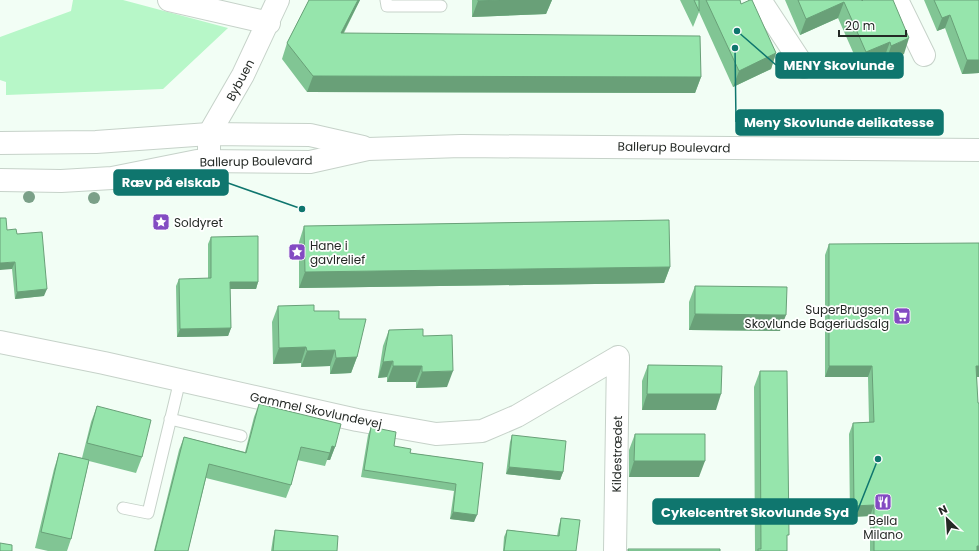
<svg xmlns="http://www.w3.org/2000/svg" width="979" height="551" viewBox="0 0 979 551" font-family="Poppins,sans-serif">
  <rect width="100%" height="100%" fill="#f2fef5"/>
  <path fill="#b7f7c8" d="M73 0H123L228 28 163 89 6 95V82L0 80V37L71 11Z"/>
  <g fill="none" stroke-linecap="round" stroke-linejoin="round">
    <g stroke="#c6d2c9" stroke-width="13">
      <path id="lane" d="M386 0 387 6H441
        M170 419 241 436
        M123 508 148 513 180 380"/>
    </g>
    <g stroke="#c6d2c9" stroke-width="24">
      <path id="street" d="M169 0 269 23
        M760 0 804 67
        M897 0 924 55
        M209 161V134L243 75 278 0
        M0 342 104 363 357 420 436 434 482 431 517 416 618 357
        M615 551 618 357"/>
    </g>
    <g stroke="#c6d2c9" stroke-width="24">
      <path id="secondary" d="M0 143 96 142 209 134 310 135 363 147
        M0 180 61 181 112 178 197 161 310 162 368 149 461 146 979 150"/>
    </g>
    <use href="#lane" stroke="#fff" stroke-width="11"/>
    <use href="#street" stroke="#fff" stroke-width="22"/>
    <use href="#secondary" stroke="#fff" stroke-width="22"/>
  </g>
  <g fill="#7ba088">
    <circle cx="29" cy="197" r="6"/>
    <circle cx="94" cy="198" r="6"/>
  </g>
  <path fill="#81c594" d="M309 0H360L344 33 701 77 695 93 307 92 282 59 287 43Z
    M472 0H552L546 14 472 17Z
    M680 0H740L741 4 776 53 771 69 733 87 699 12 693 27Z
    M785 0H862L904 54 886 62 884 58 860 68 838 18 800 35Z
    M924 0H979V73L962 74 945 28 937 31Z
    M304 226 670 267 664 283 299 288V242Z
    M7 230 17 234 44 296 15 299 12 269Z
    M211 237 258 282 256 289H230L231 328 228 336 177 337 176 286 179 279H208V244Z
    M829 244 979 377H977L979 551H870V516L850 517 849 434 853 423 869 422 868 377H825V255Z
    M695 286 780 331 689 330V302Z
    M278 306 314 311 339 319 357 357 351 373 330 374V366L301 367V363L273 364 272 322Z
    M389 330 423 336 447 387 416 388V382H387V377L378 378 383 346Z
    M648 365 716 410H642V381Z
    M760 371 787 541V551H755L754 387Z
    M259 404 335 447 330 460H327L325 466 297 460 291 485 286 498 206 478 188 551H154L179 450 184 437 245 452 254 417Z
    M97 406 142 457 136 473 89 461 71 539 67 551H48L35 548 54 469 59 453 82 458 91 422Z
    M371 427 394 446 410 453 483 463 474 522 450 519 454 491 361 477 368 435Z
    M635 434 699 477H629V450Z
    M512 435 563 472 560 480 506 474 510 442Z
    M561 518 576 551H503L504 537 507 530 557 536 559 525Z
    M275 530 337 551H271L273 538Z"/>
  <path fill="#69a078" d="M358 0H360L335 49 341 33Z
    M500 0H552L546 14 472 17 478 1Z
    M844 2 838 18 800 35 806 19Z
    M950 15 945 28 937 31 942 18Z
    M909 38 904 54 886 62 891 46Z
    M890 42 884 58 860 68 866 52Z
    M776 53 771 69 733 87 739 71Z
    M967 60H979V73L962 74Z
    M313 76 701 77 695 93 307 92Z
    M15 262 12 269 0 270V263Z
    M670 267 664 283 299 288 305 272Z
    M230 282H258L256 289H227Z
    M47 289 44 296 15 299 17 292Z
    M695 314 786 315 780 331 689 330Z
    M231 328 228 336 177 337 180 329Z
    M306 347 301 363 273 364 279 348Z
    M335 350 330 366 301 367 307 351Z
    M357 357 351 373 330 374 336 358Z
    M393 361 387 377 378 378 383 362Z
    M393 366H422L416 382H387Z
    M829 366H872L868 377H825Z
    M976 366H979V377H972Z
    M453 371 447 387 416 388 422 372Z
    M647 394H721L716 410H642Z
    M332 446 335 447 330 460H327Z
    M634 461H705L699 477H629Z
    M509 467 563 472 560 480 506 474Z
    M874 505 870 516 850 517 854 506Z
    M453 512 477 515 474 522 450 519Z
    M977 546H979V551H975Z"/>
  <path fill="#96e5ac" stroke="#69a078" d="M309 0H358L341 33 700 36 701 77 313 76 287 43Z
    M478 0H500L478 1Z
    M694 0H699V11Z
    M706 0H740L741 4 750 0H752L776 53 739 71Z
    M798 0H862V1L863 0H893L909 38 891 46 890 42 866 52 844 2 806 19Z
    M934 0H979V60H967L950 15 942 18Z
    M0 218H6L7 230 16 229 17 234 42 232 47 289 17 292 15 262 0 263Z
    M669 220 670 267 305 272 304 226Z
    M258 236V282H230L231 328 180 329 179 279 211 278V237Z
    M979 243V366H976L978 403H979V546H977V551H874V505L854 506 853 423 874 422 872 366H829V244Z
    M695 286 787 287 786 315 695 314Z
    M314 305V311H339V319H366L357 357 336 358 335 350 307 351 306 347 279 348 278 306Z
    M423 329V336L452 335 453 371 422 372V366H393V361L383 362 389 330Z
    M648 365 722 366 721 394H647Z
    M760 371H787L789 535H787V551H758V549H761Z
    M259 404 341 424 335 447 332 446 330 453 301 447 291 485 209 464 188 551H155L184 437 246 453Z
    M97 406 151 420 142 457 87 443Z
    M371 427 396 432 394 446 411 449 410 453 483 463 477 515 453 512 456 484 364 470Z
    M635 434H705V461H634Z
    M512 435 566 441 563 472 509 467Z
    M59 453 89 460 71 539 41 532Z
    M561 518 580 520 576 551H504L507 530 559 536Z
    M275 530 338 536 337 551H273Z
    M0 543 12 545V551H0Z
    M628 549H720V551H628Z"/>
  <defs>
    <g id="sight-square" transform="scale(0.9)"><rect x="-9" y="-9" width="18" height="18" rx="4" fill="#834bc2" stroke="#fff"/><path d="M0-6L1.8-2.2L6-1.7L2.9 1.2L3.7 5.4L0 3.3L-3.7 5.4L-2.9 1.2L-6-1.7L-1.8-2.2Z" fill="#fff"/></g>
    <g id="supermarket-square" transform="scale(0.9)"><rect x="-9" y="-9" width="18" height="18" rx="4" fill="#834bc2" stroke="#fff"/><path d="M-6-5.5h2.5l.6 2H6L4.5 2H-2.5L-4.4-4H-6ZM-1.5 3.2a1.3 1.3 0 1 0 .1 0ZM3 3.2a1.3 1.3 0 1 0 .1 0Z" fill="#fff"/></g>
    <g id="restaurant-square" transform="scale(0.9)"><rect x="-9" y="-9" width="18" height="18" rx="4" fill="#834bc2" stroke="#fff"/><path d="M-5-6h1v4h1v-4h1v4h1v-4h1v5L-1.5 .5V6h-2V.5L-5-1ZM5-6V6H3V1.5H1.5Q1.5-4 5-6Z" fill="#fff"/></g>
  </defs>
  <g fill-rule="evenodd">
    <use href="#sight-square" x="161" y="222"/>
    <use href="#sight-square" x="297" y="252"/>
    <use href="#supermarket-square" x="902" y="316"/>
    <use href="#restaurant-square" x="883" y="502"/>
  </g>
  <g text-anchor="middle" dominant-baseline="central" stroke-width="3.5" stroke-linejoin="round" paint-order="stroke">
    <g font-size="12" fill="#242925" stroke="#fff">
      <text transform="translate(240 80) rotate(-62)">Bybuen</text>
      <text transform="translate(674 147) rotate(1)">Ballerup Boulevard</text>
      <text transform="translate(256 161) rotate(-1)">Ballerup Boulevard</text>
      <text transform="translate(316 410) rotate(12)">Gammel Skovlundevej</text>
      <text transform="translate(617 454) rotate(-89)">Kildestrædet</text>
    </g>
    <g font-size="12" fill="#242925" stroke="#fff" text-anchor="start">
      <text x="174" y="222">Soldyret</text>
      <text x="310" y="245">Hane i<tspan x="310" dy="14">gavlrelief</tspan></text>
      <text x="889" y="309" text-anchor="end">SuperBrugsen<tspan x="889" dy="14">Skovlunde Bageriudsalg</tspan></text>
      <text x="883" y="520" text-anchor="middle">Bella<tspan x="883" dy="14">Milano</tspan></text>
    </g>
  </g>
  <path fill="none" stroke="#0f766e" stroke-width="1.5" d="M737 31L776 65M735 48L736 122M302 209L228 183M878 459L857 512"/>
  <g fill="#0f766e" stroke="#fff" stroke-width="1.5">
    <circle cx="737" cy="31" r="4"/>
    <circle cx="735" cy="48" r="4"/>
    <circle cx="302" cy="209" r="4"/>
    <circle cx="878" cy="459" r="4"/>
  </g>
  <g fill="#0f766e" stroke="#0f766e" stroke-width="1.5">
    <rect x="776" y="53" width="127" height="25" rx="4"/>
    <rect x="736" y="110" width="207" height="25" rx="4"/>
    <rect x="114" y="170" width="114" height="25" rx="4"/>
    <rect x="653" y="499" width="204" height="25" rx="4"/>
  </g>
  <g font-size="13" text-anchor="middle" font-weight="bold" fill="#fff">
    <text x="839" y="70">MENY Skovlunde</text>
    <text x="839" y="127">Meny Skovlunde delikatesse</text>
    <text x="171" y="187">Ræv på elskab</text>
    <text x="755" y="517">Cykelcentret Skovlunde Syd</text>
  </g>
  <g transform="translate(947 519) rotate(335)" stroke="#ffffff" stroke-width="3" paint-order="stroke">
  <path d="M0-3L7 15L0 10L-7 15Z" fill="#242925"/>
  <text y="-6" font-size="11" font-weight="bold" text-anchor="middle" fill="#242925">N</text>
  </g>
  <path d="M839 30v6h67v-6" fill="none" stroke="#242925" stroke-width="2"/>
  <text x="845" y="30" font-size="12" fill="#242925" stroke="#ffffff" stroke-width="3" paint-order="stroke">20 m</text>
</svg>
